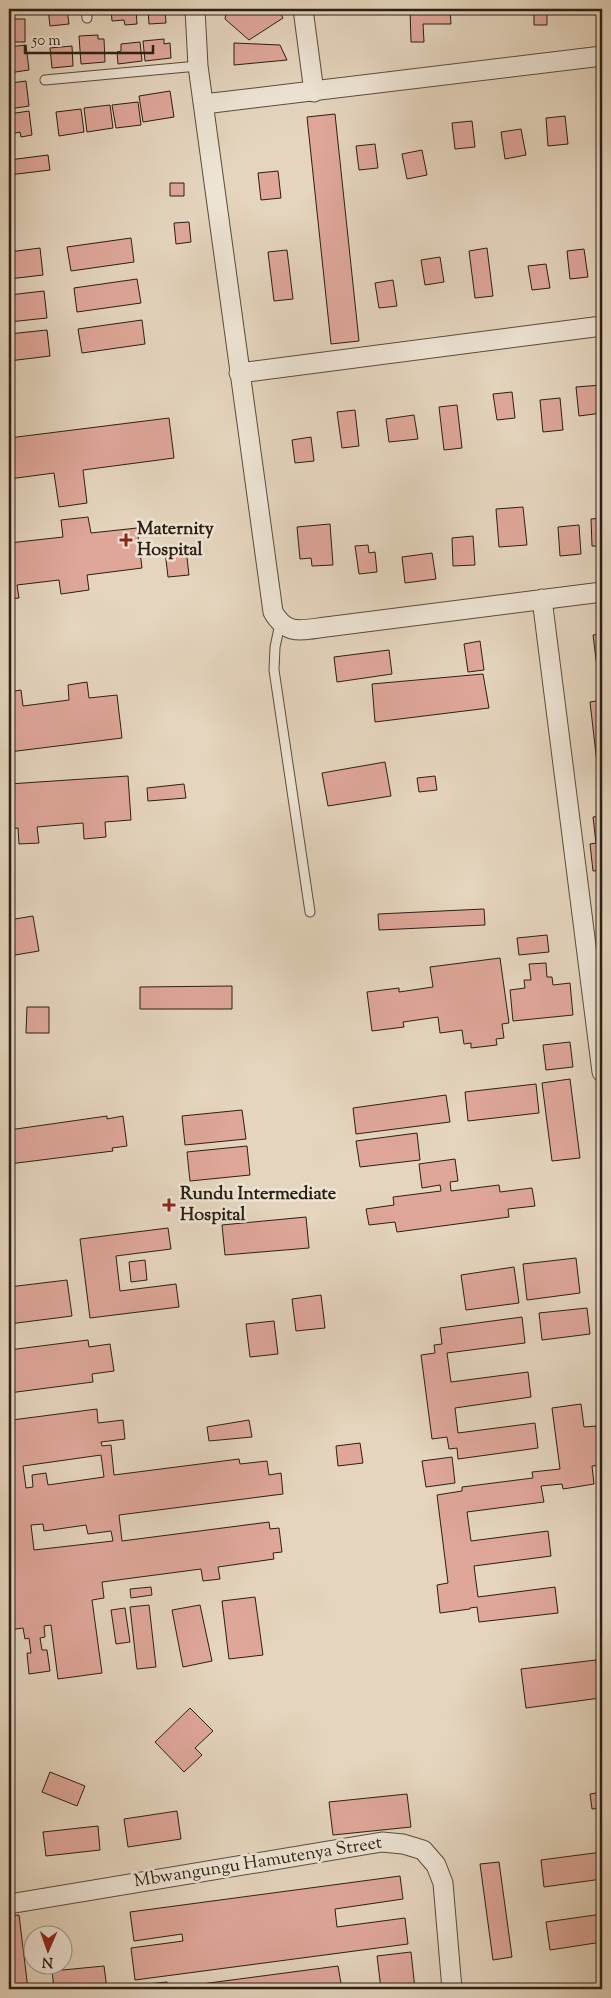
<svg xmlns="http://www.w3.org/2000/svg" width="611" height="1998" viewBox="0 0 611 1998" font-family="'Sorts Mill Goudy',serif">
  <rect width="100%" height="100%" fill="#e5d5be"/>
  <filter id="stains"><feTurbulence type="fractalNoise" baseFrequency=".004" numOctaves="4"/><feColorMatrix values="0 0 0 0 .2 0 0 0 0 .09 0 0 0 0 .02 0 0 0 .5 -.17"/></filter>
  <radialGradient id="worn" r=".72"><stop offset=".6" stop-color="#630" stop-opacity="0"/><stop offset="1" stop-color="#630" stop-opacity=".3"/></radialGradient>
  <path fill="#dfa79a" stroke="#2b1f12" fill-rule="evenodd" d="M48 9H67L69 24 50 26Z
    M111 9H136L137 24 125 25 124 20 112 21Z
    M148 9H165L166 23 149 24Z
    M227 9H278L283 18 249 40 225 19Z
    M410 9H450L451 24H423L424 42H411Z
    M534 9H547V25H534Z
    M9 19H25V42H9Z
    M98 35V39H104L105 62 81 64 79 36Z
    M164 39V44L170 43 171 58 145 61 143 41Z
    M140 42 142 61 118 64 117 52 121 51V44Z
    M234 43 280 45 287 60 234 65Z
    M26 45 29 70 9 73V47Z
    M72 46 73 66 52 68 50 48Z
    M26 81 29 106 9 109V87H12L11 83Z
    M170 91 174 117 143 122 139 96Z
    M138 102 141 125 116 128 112 105Z
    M602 103V134L598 104Z
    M110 105 113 128 87 132 84 108Z
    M81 109 84 132 59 136 56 112Z
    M29 111 32 135 21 137 20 132 11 134 9 114Z
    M335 114 359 341 331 344 307 117Z
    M565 116 568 144 548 146 546 118Z
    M472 121 475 147 455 149 452 123Z
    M521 129 526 155 505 159 501 132Z
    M375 144 378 168 359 170 356 146Z
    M422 150 427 175 407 179 402 154Z
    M48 155 50 170 9 175V160Z
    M278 171 281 198 261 200 258 173Z
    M170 183H184V196H170Z
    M189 222 191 242 176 244 174 223Z
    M131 238 134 262 71 271 67 247Z
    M40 248 43 275 9 279V252Z
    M487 248 493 296 475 298 469 251Z
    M584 249 588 277 570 279 567 251Z
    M287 250 293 299 274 301 268 252Z
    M440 257 444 282 425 285 421 260Z
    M546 264 550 288 532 290 528 266Z
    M137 279 141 303 77 312 74 288Z
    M393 280 397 306 379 308 375 283Z
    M44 291 47 318 9 322V295Z
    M142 320 145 344 82 353 78 329Z
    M47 330 50 356 9 361V334Z
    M602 385V413L579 416 576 387Z
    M512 392 515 418 497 420 493 394Z
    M560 398 563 430 543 432 540 400Z
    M457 405 462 448 444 450 439 407Z
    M355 410 359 446 342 448 337 412Z
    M414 415 418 439 389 442 386 419Z
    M169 418 174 458 83 470 87 503 59 507 54 473 9 479V438Z
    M311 437 314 461 295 463 292 440Z
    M523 507 527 545 499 547 496 509Z
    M88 517 91 533 137 528 142 568 87 575 89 590 61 594 59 580 17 585 19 598 9 599V543L63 537 61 520Z
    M602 518V546H592L591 519Z
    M330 524 333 565 312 566 311 558 300 559 297 527Z
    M579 525 581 554 560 556 558 527Z
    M473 536 475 565 453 566 452 538Z
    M368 545 369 553 375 552 377 572 359 574 355 546Z
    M186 549 189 575 168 577 165 551Z
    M432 553 436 579 405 583 402 557Z
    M602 634V666L597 667 593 635Z
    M480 641 484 670 468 672 464 644Z
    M389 650 392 674 337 682 334 657Z
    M483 674 489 708 375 722 372 684Z
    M87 682 89 698 117 695 122 738 9 752V692L21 690 23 706 69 700 68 685Z
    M602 700V763H597L590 702Z
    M385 762 391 796 328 806 322 773Z
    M128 776 131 820 105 822 106 837 84 839 83 823 37 827 39 843 19 844 18 828 9 829V784Z
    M435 776 437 790 419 792 417 778Z
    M184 784 186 798 148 801 147 788Z
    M602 816V870L593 871 590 844 596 843 593 817Z
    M484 909 485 925 379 930 378 914Z
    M33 916 39 951 9 956V920Z
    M547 935 549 952 519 955 517 938Z
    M500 958 509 1023 502 1024 504 1038 496 1039 497 1045 471 1048V1043L464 1044 462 1030 440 1033 438 1017 403 1022 404 1027 372 1031 367 992 399 988V992L433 987 430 967Z
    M546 963 547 977H552L553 985 570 983 573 1015 513 1021 510 990 525 988 524 980H531L529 964Z
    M232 986V1009H140V987Z
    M27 1007H49V1033H26Z
    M570 1042 573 1067 546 1070 543 1045Z
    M570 1079 580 1158 552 1161 542 1083Z
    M536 1084 539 1113 468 1121 465 1092Z
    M446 1095 450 1122 356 1134 353 1108Z
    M242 1110 246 1139 185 1145 182 1116Z
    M107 1116V1119L123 1116 127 1146 112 1148 113 1151 9 1164V1130Z
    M417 1133 420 1160 360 1167 356 1141Z
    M247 1146 250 1175 190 1181 187 1152Z
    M455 1159 458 1181 450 1182 451 1191 499 1185 500 1192 532 1188 535 1206 508 1209 509 1217 397 1232 395 1222 369 1225 366 1209 394 1205 393 1197 441 1191 440 1185 422 1188 419 1164Z
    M12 1203 14 1218 9 1219V1204Z
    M306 1217 309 1248 225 1255 222 1225Z
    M168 1228 171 1249 116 1256 120 1291 176 1284 179 1307 90 1318 80 1239Z
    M576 1258 580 1293 527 1300 523 1264Z
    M145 1260 147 1280 131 1282 129 1262Z
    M514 1267 519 1303 466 1310 461 1275Z
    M67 1280 72 1316 9 1324V1287Z
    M321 1295 325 1328 296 1331 292 1299Z
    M587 1308 590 1334 542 1340 539 1313Z
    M522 1317 525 1343 447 1353 451 1382 528 1372 531 1397 455 1408 458 1433 535 1423 538 1448 458 1459 457 1448 449 1449 447 1437 432 1439 421 1355 435 1353 434 1345 442 1344 440 1328Z
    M274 1321 278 1354 250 1357 246 1324Z
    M88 1340 89 1347 110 1344 114 1371 92 1374 93 1382 9 1393 12 1420 97 1409 98 1423 123 1420 125 1439 101 1442 102 1446 111 1445 114 1475 239 1459 240 1464 267 1461 269 1475 281 1473 283 1494 119 1515 122 1541 269 1522 270 1529 279 1528 282 1552 273 1553 274 1559 218 1567 220 1579 203 1581 201 1569 102 1582 104 1598 92 1600 102 1673 58 1679 51 1625 44 1626 45 1637 40 1638 42 1650H47L50 1671 29 1674 27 1653H31L29 1638 25 1639 23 1628 9 1630V1350ZM101 1455 104 1477 48 1485 46 1473 32 1475 33 1487 26 1488 23 1466ZM43 1524 44 1531 86 1525 88 1534 111 1531 113 1541 34 1550 31 1525Z
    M581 1404 584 1427 596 1426 601 1465 592 1466 594 1484 563 1489 562 1484 541 1486 544 1502 467 1512 471 1541 548 1531 551 1556 474 1566 478 1597 555 1587 558 1613 479 1622 477 1607 470 1608V1609L440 1613 437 1585 448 1583 437 1495 462 1491V1487L533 1478 532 1472 560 1469 552 1408Z
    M249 1420 252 1437 209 1441 207 1427Z
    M360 1443 363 1463 338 1466 336 1446Z
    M452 1457 455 1483 426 1487 422 1461Z
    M151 1587 152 1595 131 1598 130 1589Z
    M255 1597 263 1655 229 1659 222 1601Z
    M149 1605 156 1667 137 1669 130 1607Z
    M200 1605 212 1661 183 1667 172 1610Z
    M125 1608 130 1642 116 1644 111 1610Z
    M596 1660 600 1698 526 1708 521 1669Z
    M190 1708 213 1731 195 1748 202 1755 184 1772 155 1742Z
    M50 1772 85 1786 77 1806 42 1792Z
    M602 1792V1808L592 1809 590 1794Z
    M407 1794 411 1827 333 1835 329 1802Z
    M177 1811 181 1839 128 1847 124 1819Z
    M98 1826 100 1850 46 1856 43 1832Z
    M602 1852V1879L544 1887 541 1860Z
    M499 1862 512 1957 493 1960 480 1864Z
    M400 1876 403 1899 335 1909 337 1927 405 1918 408 1944 135 1980 131 1948 183 1941 182 1934 134 1941 130 1912Z
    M602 1914V1942L550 1950 546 1922Z
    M19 1915 28 1989H9V1916Z
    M411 1952 415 1989H381L377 1956Z
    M104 1966 107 1989H54L52 1971Z
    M338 1966 342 1989H171V1988Z
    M167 1982 168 1989H138V1985Z"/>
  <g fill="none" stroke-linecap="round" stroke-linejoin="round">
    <g stroke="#5a4c3d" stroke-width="11">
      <path id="service" d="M86 9 87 18
        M45 80 198 66
        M280 624 275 647 274 670 310 912"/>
    </g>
    <g stroke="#5a4c3d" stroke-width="21">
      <path id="minor" d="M195 9 198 66 273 612C287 636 301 630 326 627L602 592
        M303 9 314 92
        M204 104 602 56
        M239 373 602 326
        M542 599 602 1072
        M9 1904 382 1842 403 1844 423 1850 436 1865 443 1883 452 1989"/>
    </g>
    <use href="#service" stroke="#eee4d5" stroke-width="9"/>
    <use href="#minor" stroke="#eee4d5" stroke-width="19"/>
  </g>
  <g fill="#8f2418" stroke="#eee4d5" stroke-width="2">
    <path d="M123.5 532.5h5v5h5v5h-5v5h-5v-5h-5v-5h5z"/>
    <path d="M166.5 1197.5h5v5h5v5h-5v5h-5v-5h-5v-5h5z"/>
  </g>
  <g text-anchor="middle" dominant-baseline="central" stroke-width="5" stroke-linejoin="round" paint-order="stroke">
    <g font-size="18" font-weight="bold" fill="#2b1f12" stroke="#eee4d5" text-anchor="start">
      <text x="137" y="530">Maternity<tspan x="137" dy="21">Hospital</tspan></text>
      <text x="180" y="1195">Rundu Intermediate<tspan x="180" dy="21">Hospital</tspan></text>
    </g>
    <g font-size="18" fill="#2b1f12" stroke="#eee4d5">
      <text transform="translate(258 1863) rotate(-9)">Mbwangungu Hamutenya Street</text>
    </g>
  </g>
  <rect width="611" height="1998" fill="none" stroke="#e5d5be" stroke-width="30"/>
  <rect x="10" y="10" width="591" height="1978" fill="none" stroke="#2b1f12" stroke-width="2.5"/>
  <rect x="15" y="15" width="581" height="1968" fill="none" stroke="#2b1f12"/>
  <g transform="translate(48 1950) rotate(182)"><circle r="24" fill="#eee4d5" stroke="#a09587"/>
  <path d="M0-4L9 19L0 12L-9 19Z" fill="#8f2418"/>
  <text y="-8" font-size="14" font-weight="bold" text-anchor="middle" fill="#2b1f12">N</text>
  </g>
  <path d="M25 45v8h128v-8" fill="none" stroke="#2b1f12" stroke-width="2.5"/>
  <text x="32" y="45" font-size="15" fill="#2b1f12" stroke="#eee4d5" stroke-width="4" paint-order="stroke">50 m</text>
  <rect width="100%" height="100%" filter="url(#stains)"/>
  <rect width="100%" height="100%" fill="url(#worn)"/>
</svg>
